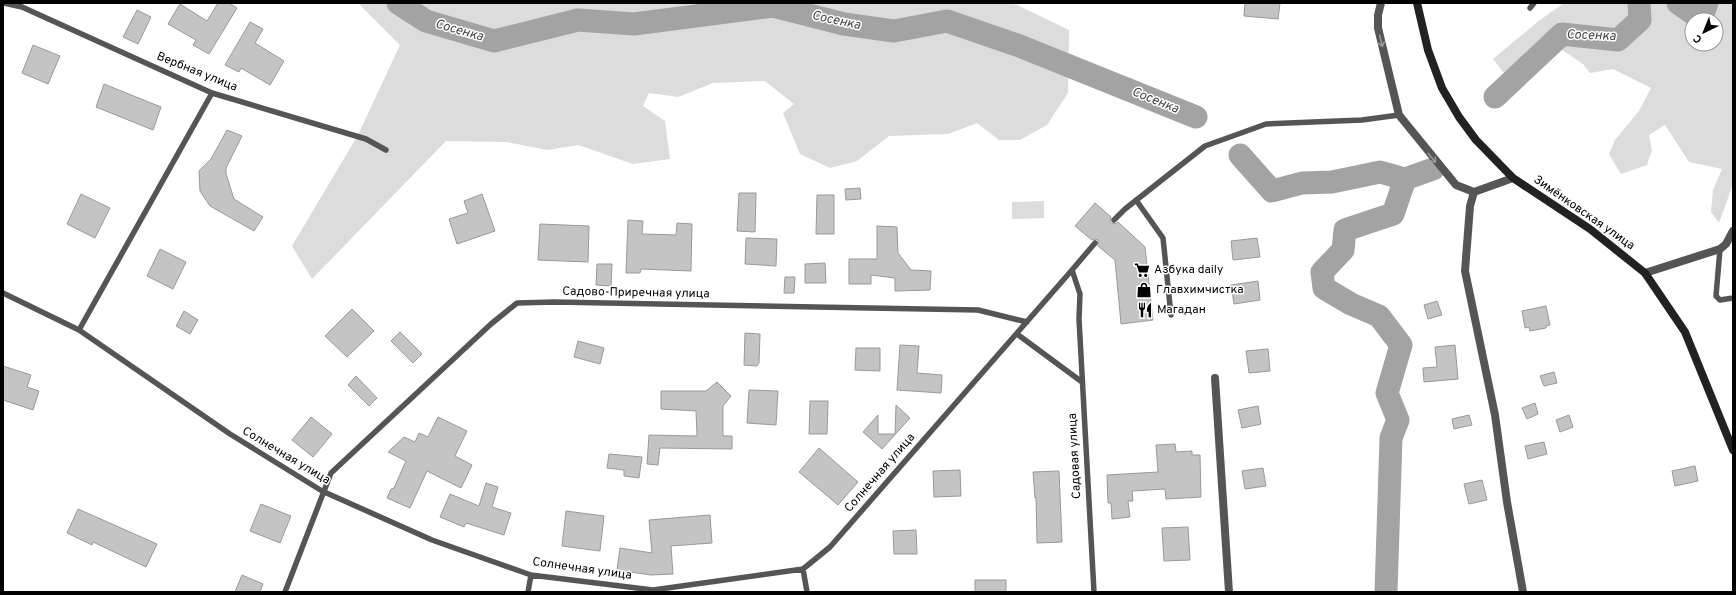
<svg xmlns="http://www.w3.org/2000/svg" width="1736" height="595" viewBox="0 0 1736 595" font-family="Overpass,sans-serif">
  <rect width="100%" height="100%" fill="#fff"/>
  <path fill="#dcdcdc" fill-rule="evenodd" d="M358 3H1008L1017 5 1069 30 1068 93 1047 125 1020 140H999L977 123 948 134 889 136 857 161 830 168 800 154 783 113 794 104 765 81 713 83 678 97 649 93 643 106 665 121 670 159 633 164 578 145 547 150 507 142 446 141 312 279 292 246 358 135 400 45Z
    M1564 3H1733V184L1719 223 1711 212 1713 190 1722 169 1689 162 1665 125 1649 135 1652 150 1647 165 1621 174 1609 154 1615 140 1639 111 1651 88 1613 69 1590 73 1583 64 1559 48 1527 69 1503 72 1493 59 1540 20ZM1692 20H1716V44H1692Z
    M1044 201V218L1012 219V202Z"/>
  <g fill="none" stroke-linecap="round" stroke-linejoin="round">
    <path stroke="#a3a3a3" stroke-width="23" d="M398 3 426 21 494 41 578 20 634 24 773 6 844 24 894 31 947 21 1017 45 1196 117
      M1678 3 1701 19 1707 3
      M1495 97 1562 34 1618 40 1640 20 1639 3
      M1240 155 1272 191 1302 183 1332 182 1380 172 1405 179 1433 169
      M1386 592 1391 438 1398 420 1387 393 1401 345 1379 316 1351 304 1324 288 1322 272 1343 250 1345 230 1393 214 1405 179"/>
  </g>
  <path fill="#c4c4c4" stroke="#999" d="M218 3H229L237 8 209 54 193 45 196 40 168 24 180 4 207 21Z
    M1245 3H1280L1278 19 1244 16Z
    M137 10 151 17 138 44 123 37Z
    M250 22 263 29 255 43 284 61 270 85 241 68 239 72 225 65Z
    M33 45 60 56 48 84 22 73Z
    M104 84 161 107 153 130 96 107Z
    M227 130 242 136 226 168V174L234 199 263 217 254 231 210 206 200 191 199 171 211 159Z
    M860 188 861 199 846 200 845 189Z
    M739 193H756L755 232 737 231Z
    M81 194 110 208 95 238 67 224Z
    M482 194 495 231 457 244 449 219 468 213 464 201Z
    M817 195H834V234H816Z
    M1095 203 1111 217 1110 221 1111 223 1115 224 1118 222 1145 247 1153 320 1121 324 1115 260 1098 246V240L1095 239 1092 240 1075 226Z
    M628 220 643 221 642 234 676 235 677 223 692 224 691 271 641 269 640 273H626Z
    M540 224 589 226 588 262 538 260Z
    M877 226 897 227 898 253 911 270 931 271 930 290 895 291V278L871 275V284H849V259H877Z
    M746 238 777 239 776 266 745 264Z
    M1257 238 1260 257 1233 260 1231 241Z
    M160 249 186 262 173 289 147 276Z
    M825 263 826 283H805V264Z
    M597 264H612L611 286 596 285Z
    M785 277H795L794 293H784Z
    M1258 281 1260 300 1234 304 1231 285Z
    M1437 301 1442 315 1428 319 1424 305Z
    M1546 306 1550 325 1546 326V328L1530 331 1529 327 1525 328 1522 311Z
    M352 309 374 331 347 357 325 336Z
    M184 311 198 320 190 334 176 326Z
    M400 332 422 354 413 363 391 341Z
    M745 333 760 334 759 363 757 366 744 365Z
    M578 341 604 348 600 364 574 357Z
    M900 345 919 346 917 373 942 375 941 393 897 390Z
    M1455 345 1458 379 1424 382 1423 368 1437 367 1435 347Z
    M856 348H880V371L855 370Z
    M1268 349 1270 371 1249 373 1246 351Z
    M3 366 31 375 27 387 39 391 33 410 3 400Z
    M1554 372 1557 383 1544 386 1540 376Z
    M356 376 377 398 369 406 348 385Z
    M717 382 731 396 723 406V436H732V449L660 448 658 465 647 464 649 435 697 436 696 411 661 409V391H706Z
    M749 390 778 391 776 425 747 423Z
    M810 401H828L827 434H809Z
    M1535 403 1538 414 1527 419 1522 408Z
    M896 405 910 418 882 449 863 432 878 415V434H895Z
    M1258 406 1261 424 1242 428 1238 410Z
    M1469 415 1472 425 1454 429 1452 419Z
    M1569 415 1573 427 1560 432 1556 420Z
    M311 417 332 434 313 457 292 440Z
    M438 417 467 431 455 456 472 465 461 488 427 471 410 508 387 498 391 489 394 488 406 461 388 452 404 437 415 442 419 433 428 437Z
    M1544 442 1547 454 1528 459 1525 446Z
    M1175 444 1176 452 1192 451V455H1200L1201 497 1166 499 1165 489 1132 491 1133 501H1128L1130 517 1112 519 1111 503H1108L1107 475 1158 472 1156 445Z
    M819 448 858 482 838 505 799 472Z
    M609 454 642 457 639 478 624 476V470L607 468Z
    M1695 466 1698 481 1675 486 1672 471Z
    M1263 468 1266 486 1245 489 1242 471Z
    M960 470 961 496 934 497 933 471Z
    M1059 471 1062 542 1037 543 1036 497 1035 498 1033 472Z
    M1482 480 1487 500 1469 504 1464 484Z
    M486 483 498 487 492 507 511 513 504 535 466 523 464 527 440 517 450 494 479 506Z
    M261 504 291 516 280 543 250 531Z
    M78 509 157 544 146 567 93 542 92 545 67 533Z
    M566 511 604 516 600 551 562 546Z
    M710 515 712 543 671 546 673 574 651 575 617 570 620 548 652 553 649 520Z
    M1188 527 1190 560 1164 561 1162 528Z
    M916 530 917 554H894L893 531Z
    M242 575 263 584 260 592H235Z
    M975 580H1006V592H975Z"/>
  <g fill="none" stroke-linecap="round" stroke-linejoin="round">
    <path stroke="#555" stroke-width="5.5" d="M4 3 22 7 212 93 366 139 386 150
      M1530 8 1534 3
      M1136 200 1163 238 1171 315
      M1114 220 1125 209 1205 146 1266 124 1362 120 1399 115
      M1720 249 1716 296 1720 300 1733 298
      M3 293 79 330 230 434 322 491 432 540 531 575 653 590 803 569 830 547 1072 270
      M79 330 212 93
      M1017 334 1082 382
      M803 569 807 592
      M285 592 331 473 491 324 517 303 554 302 978 310 1027 322
      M528 592 531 575
      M1094 592 1079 319 1080 294 1072 270 1095 243"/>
    <path stroke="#555" stroke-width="8" d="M1381 3 1378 15V28L1399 115 1456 185 1474 192 1513 178
      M1474 192 1470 206 1465 271 1495 415 1507 502 1523 592
      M1645 273 1720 249 1726 244 1733 231
      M1215 378 1229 592"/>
    <path stroke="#222" stroke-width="8" d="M1417 3 1428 50 1442 88 1459 117 1476 140 1513 178 1590 229 1645 273 1685 332 1733 450"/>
  </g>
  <defs><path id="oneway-shaft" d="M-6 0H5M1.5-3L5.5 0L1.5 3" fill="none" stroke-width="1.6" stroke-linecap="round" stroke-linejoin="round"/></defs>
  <g stroke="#999">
    <use href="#oneway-shaft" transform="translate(1381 41) rotate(76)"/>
    <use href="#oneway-shaft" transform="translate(1432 158) rotate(51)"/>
  </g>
  <defs>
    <g id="supermarket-bare" transform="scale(1.2)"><path d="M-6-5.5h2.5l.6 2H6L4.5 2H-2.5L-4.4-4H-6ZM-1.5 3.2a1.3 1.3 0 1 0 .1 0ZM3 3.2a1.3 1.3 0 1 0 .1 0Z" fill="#000" stroke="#fff" stroke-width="2.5" paint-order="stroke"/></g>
    <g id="shop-bare" transform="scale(1.2)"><path d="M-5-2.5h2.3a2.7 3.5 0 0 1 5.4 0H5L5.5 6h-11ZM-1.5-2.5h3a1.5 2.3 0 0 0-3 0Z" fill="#000" stroke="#fff" stroke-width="2.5" paint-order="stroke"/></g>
    <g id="restaurant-bare" transform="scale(1.2)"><path d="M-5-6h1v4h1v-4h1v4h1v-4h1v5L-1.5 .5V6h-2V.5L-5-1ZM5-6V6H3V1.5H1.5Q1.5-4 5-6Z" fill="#000" stroke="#fff" stroke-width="2.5" paint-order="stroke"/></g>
  </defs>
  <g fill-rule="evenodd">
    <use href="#supermarket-bare" x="1142" y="270"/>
    <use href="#shop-bare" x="1144" y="290"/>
    <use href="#restaurant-bare" x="1145" y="310"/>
  </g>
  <g text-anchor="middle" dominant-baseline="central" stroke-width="3" stroke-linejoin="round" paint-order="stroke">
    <g font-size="12" fill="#000" stroke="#fff">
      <text transform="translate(197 72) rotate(22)">Вербная улица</text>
      <text transform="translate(1584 213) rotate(35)">Зимёнковская улица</text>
      <text transform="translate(636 293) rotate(1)">Садово-Приречная улица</text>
      <text transform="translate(286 456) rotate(31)">Солнечная улица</text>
      <text transform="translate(1075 456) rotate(-93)">Садовая улица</text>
      <text transform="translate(880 473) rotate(-49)">Солнечная улица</text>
      <text transform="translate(582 569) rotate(8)">Солнечная улица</text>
    </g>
    <g font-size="12" fill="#000" stroke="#fff" text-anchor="start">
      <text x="1154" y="270">Азбука daily</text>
      <text x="1156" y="290">Главхимчистка</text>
      <text x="1157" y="310">Магадан</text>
    </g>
    <g font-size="13" font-style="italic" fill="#444" stroke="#fff">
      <text transform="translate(836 21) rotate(12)">Сосенка</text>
      <text transform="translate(459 31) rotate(16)">Сосенка</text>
      <text transform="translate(1591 36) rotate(2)">Сосенка</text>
      <text transform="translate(1155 101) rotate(22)">Сосенка</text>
    </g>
  </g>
  <rect width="1736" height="595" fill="none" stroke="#000000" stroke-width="8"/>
  <g transform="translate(1704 32) rotate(223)"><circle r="19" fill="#ffffff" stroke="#999999"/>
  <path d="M0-3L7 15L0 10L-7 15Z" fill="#000000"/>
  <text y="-6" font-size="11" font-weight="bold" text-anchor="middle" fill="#000000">С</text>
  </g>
</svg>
